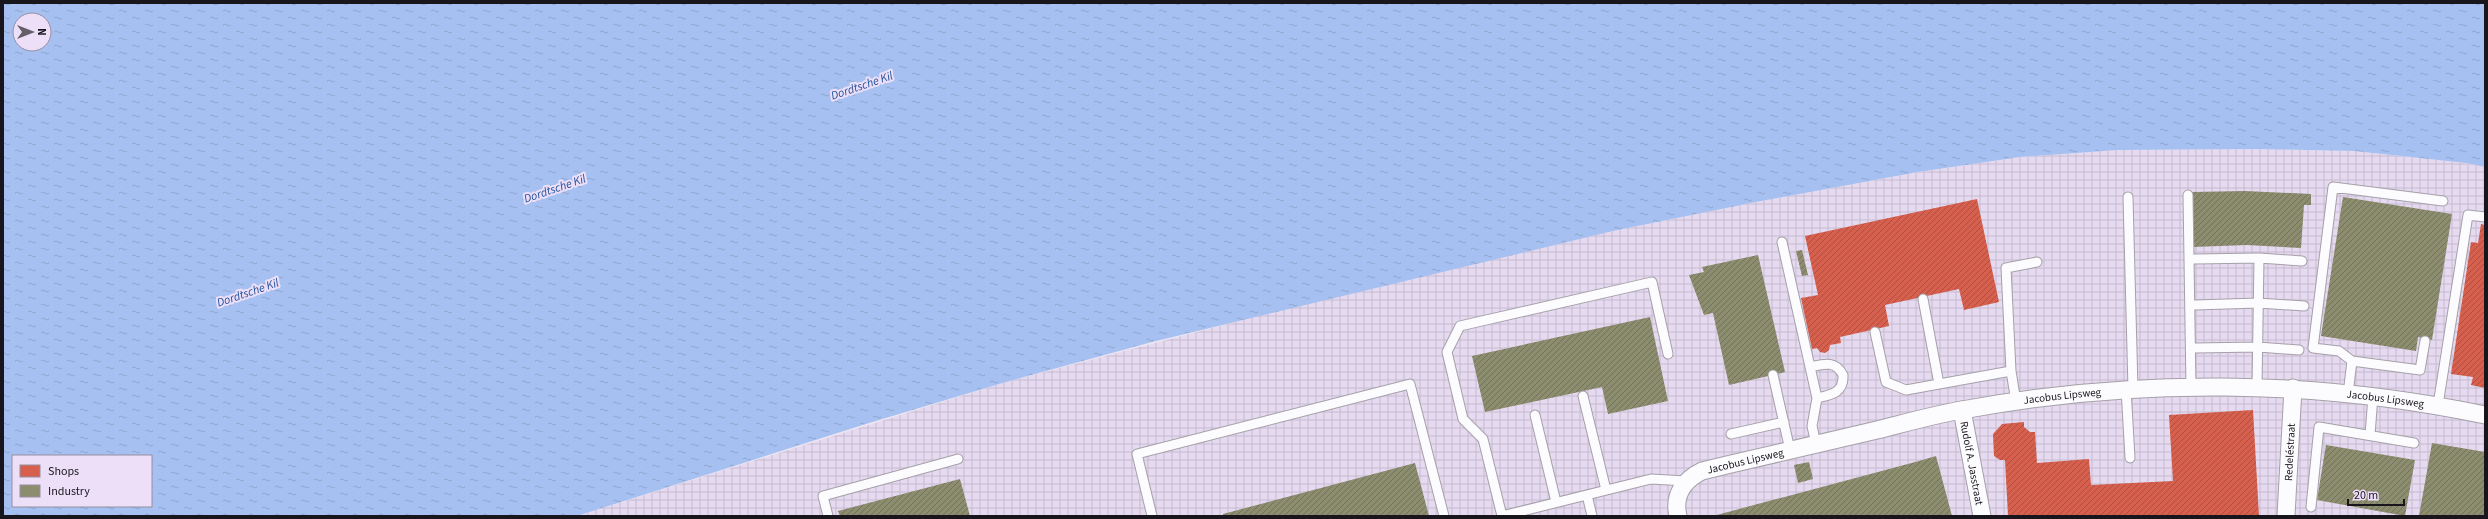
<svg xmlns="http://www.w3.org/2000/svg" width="2488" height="519" viewBox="0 0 2488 519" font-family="'Source Sans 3',sans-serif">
  <defs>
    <pattern id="industrial-grid" width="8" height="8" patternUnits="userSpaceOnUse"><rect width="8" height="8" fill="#e6daf1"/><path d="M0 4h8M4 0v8" fill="none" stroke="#c5bace"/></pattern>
    <pattern id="water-ripples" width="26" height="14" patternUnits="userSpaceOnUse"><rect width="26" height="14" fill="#a6c1f1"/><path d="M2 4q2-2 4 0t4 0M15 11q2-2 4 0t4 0" fill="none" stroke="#8ea5ce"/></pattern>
    <pattern id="shops-hatch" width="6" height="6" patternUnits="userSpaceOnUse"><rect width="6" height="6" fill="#d6604d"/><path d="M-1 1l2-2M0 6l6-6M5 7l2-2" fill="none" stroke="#ad4e3f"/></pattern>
    <pattern id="industry-hatch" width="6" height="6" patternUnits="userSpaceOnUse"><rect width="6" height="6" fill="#8c8c6e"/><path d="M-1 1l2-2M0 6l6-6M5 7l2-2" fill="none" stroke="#72715a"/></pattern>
  </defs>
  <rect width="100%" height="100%" fill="#ece5f2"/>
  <path fill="url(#industrial-grid)" d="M2256 149 2354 151 2466 163 2485 167V516H577L1006 382 1300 305 1613 231 1756 202 1918 172 2020 157 2117 150Z"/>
  <path fill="url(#water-ripples)" fill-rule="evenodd" d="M3 3H2485V167L2466 163 2354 151 2256 149 2117 150 2020 157 1918 172 1756 202 1613 231 1152 342 1006 382 869 423 577 516H3ZM20 20H44V44H20ZM13 456H151V506H13Z"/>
  <path fill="url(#shops-hatch)" d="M1977 199 1999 302 1964 310 1959 289 1885 305 1889 326 1840 337 1841 343 1830 345 1829 350 1825 353 1820 352 1817 348 1812 349 1801 298 1818 295 1805 236Z
    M2481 224 2485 225V388L2471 385 2473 377 2451 374 2471 242 2478 243Z
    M2253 410 2259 516H2008L2005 460H2000L1994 456 1993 434 2002 424 2024 422V427L2030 432H2035L2037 463 2089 459 2091 485 2173 481 2169 415Z"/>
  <path fill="url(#industry-hatch)" d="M2245 191 2311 194V205H2304L2301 248 2247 245 2193 247 2192 192Z
    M2343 197 2452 214 2432 340 2418 337 2416 351 2321 336Z
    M1802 250 1808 275 1802 276 1796 251Z
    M1758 255 1785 372 1729 385 1713 313 1704 315 1689 275 1704 272 1702 267Z
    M1650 317 1668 401 1608 414 1602 387 1485 412 1472 356Z
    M2432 443 2485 452V516H2419Z
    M2326 445 2415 460 2405 516 2317 500Z
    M1936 456 1952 516H1713L1919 461Z
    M1809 462 1813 479 1798 483 1794 465Z
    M1415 463 1429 516H1223V514Z
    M960 479 970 516H840L838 511Z"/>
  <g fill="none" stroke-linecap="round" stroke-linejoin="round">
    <g stroke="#a5a0a9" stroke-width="11">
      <path id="lane" d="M2188 195 2191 388
        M2128 197 2133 389
        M1782 242 1817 398 1812 426 1816 444
        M2195 259 2259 258 2302 261
        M1923 299 1939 384
        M2195 305 2258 303 2304 306
        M1875 332 1886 382 1906 390 2011 371
        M2425 341 2420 370 2352 361 2339 351 2313 348 2333 187 2443 201
        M2195 348 2258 347 2299 350
        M1810 367C1824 364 1835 360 1843 375 1844 393 1831 395 1817 398
        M1773 375 1790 450
        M2257 388 2259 258
        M2126 389 2130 458
        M2348 394 2352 361
        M1583 396 1606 490
        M2016 402 2011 371 2006 268 2037 262
        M2438 405 2468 215 2485 217
        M1535 415 1556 502
        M1731 434 1784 422
        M2370 435 2373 396
        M1587 495 1592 516
        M2311 507 2319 427 2414 443
        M828 516 823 496 958 459
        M1152 516 1137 454 1410 384 1444 516
        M1502 516 1483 439 1463 419 1447 352 1460 326 1652 282 1668 354
        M1502 516 1651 479 1686 481"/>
    </g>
    <g stroke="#a5a0a9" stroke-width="19">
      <g id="street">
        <path id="s1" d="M1962 410 1982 516"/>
        <path id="s2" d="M1678 516C1673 495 1684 480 1702 471 1760 457 1818 444 1877 430 1905 423 1933 415 1962 410 2134 378 2314 379 2485 415"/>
        <path id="s3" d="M2286 516 2293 388"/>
      </g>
    </g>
    <use href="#lane" stroke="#fcfbfd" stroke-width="9"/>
    <use href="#street" stroke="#fcfbfd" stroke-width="17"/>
  </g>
  <g text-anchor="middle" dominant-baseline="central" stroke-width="4" stroke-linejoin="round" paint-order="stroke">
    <g font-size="11" fill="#19151d" stroke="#eddff8">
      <text stroke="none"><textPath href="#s2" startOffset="424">Jacobus Lipsweg</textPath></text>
      <text stroke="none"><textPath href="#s2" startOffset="748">Jacobus Lipsweg</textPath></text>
      <text stroke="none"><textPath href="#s3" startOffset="64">Redeléstraat</textPath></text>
      <text stroke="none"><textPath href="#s2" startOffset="100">Jacobus Lipsweg</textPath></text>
      <text stroke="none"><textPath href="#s1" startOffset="54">Rudolf A. Jasstraat</textPath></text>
    </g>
    <g font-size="12" font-style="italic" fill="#22549d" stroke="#eddff8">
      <text transform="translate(862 86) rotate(-19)">Dordtsche Kil</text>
      <text transform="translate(555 189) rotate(-19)">Dordtsche Kil</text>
      <text transform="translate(248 293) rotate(-19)">Dordtsche Kil</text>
    </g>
  </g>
  <rect width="2488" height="519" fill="none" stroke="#19151d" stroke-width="8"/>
  <rect x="12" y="455" width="140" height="52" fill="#eddff8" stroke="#988ea0"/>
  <rect x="20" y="465" width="20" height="12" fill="#d6604d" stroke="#988ea0"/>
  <text x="48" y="475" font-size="12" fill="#19151d">Shops</text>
  <rect x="20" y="485" width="20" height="12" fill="#8c8c6e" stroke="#988ea0"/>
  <text x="48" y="495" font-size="12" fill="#19151d">Industry</text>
  <g transform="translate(32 32) rotate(90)"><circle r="19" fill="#eddff8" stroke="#988ea0"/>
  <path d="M0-3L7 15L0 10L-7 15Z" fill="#635e68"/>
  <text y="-6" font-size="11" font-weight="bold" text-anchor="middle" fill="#19151d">N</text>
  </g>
  <path d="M2348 499v6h56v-6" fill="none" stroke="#19151d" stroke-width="2"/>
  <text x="2354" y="499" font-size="12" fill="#19151d" stroke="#eddff8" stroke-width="3" paint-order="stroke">20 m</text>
</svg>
